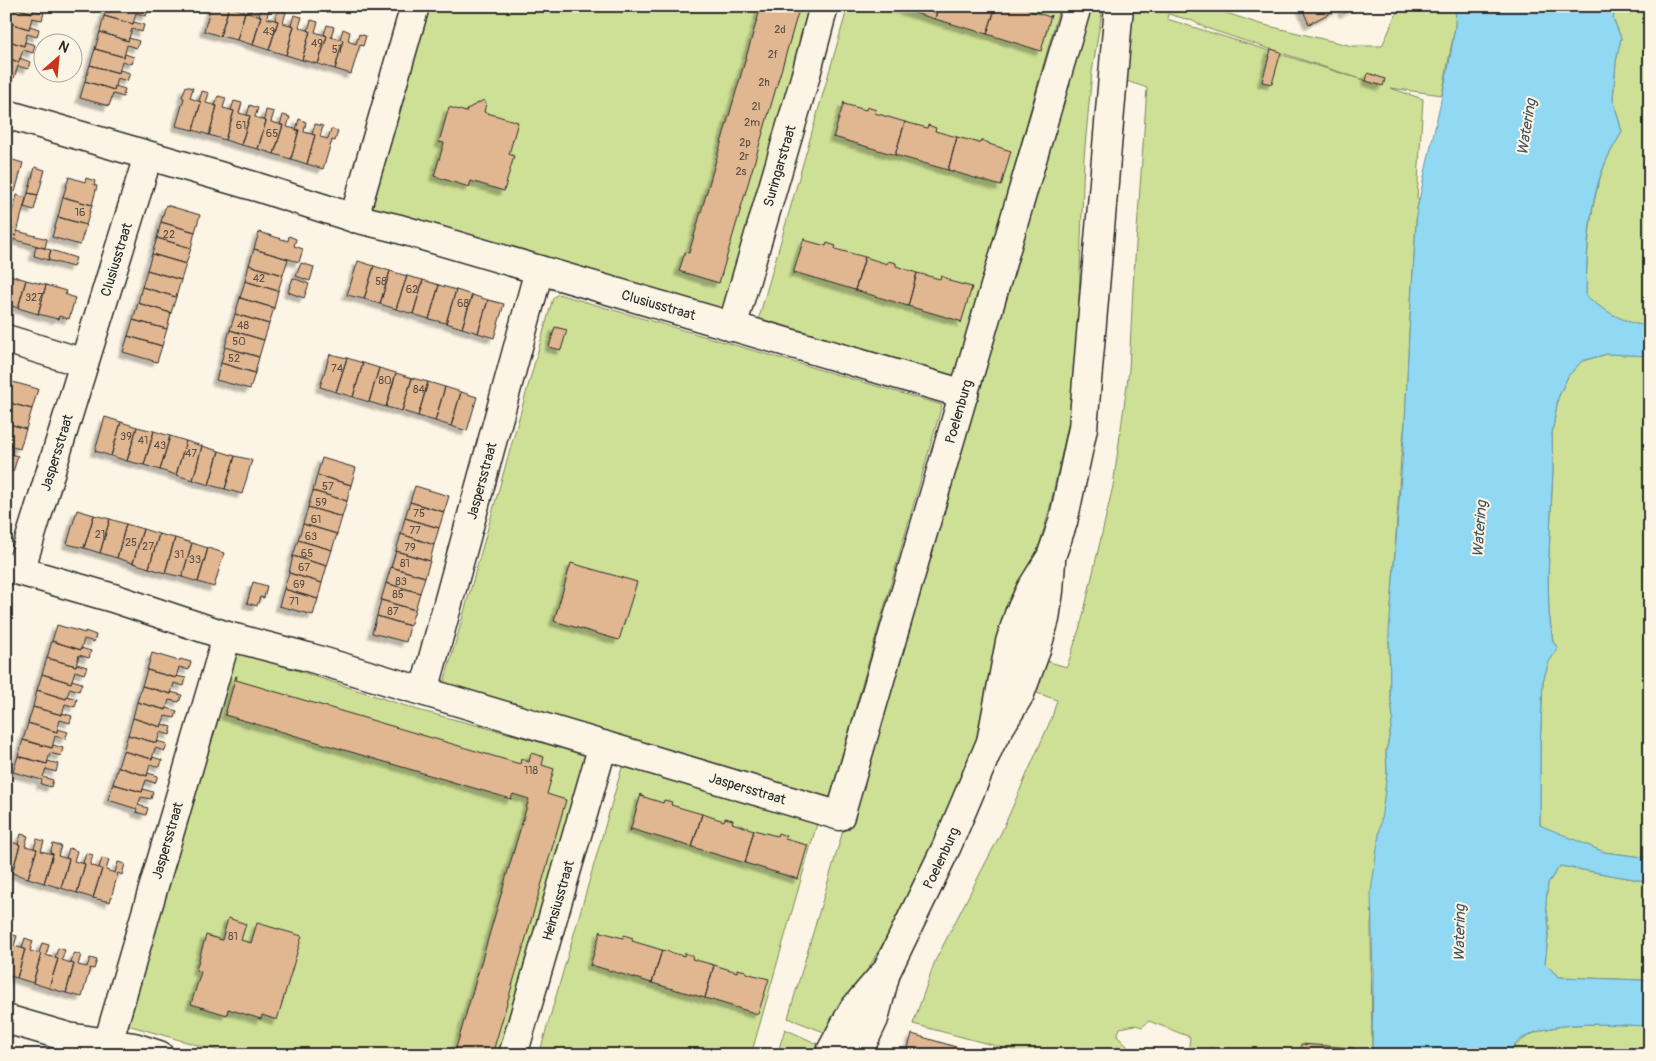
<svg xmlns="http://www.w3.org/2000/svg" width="1656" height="1061" viewBox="0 0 1656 1061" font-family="Pangolin,sans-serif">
  <defs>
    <filter id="shadow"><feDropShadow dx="-4.5" dy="4.5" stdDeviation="1" flood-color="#0004"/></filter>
  </defs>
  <rect width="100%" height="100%" fill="#fcf5e5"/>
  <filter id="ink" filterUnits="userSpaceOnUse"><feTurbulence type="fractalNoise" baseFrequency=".02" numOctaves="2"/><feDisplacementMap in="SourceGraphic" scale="10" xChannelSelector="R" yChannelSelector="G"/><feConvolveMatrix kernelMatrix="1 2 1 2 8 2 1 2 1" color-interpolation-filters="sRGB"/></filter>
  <g filter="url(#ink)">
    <path fill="#cee095" stroke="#7c8660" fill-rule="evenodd" d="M412 6H816L727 310 363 205Z
      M848 6H1060L955 377 758 321Z
      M1085 6H1103L1092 72 1084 157 1078 328 1071 412 1049 511 1034 564 981 735 948 817 890 932 829 1034 788 1018Z
      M1131 6H1205L1260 24 1352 46H1382L1400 6H1456L1455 27 1442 95 1390 88 1423 99 1417 199 1419 200 1417 209 1409 334 1405 423 1401 458 1389 641 1390 692 1393 718 1386 752 1387 772 1380 838 1375 864 1371 926 1372 1055H1238L1230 1050 1224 1055H1215L1212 1047 1195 1054 1189 1046 1190 1037 1149 1021 1142 1027 1135 1025 1120 1028 1117 1036 1130 1049 1128 1055H1030L913 1024 935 961 1001 833 1052 717 1057 700 1031 691 1042 660 1067 667 1082 620 1113 486 1129 370 1133 287 1147 88C1135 83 1128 84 1119 74ZM1168 14 1193 21 1206 28 1379 85 1167 19Z
      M1617 6H1650V327L1634 324 1608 313 1586 296C1587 250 1589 202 1607 159 1611 150 1617 141 1622 132L1613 99 1616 62 1621 38 1613 18Z
      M558 294 942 405 830 797 444 683 553 298Z
      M1607 354 1650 356V858L1604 852 1540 826V747L1543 681 1549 661 1558 648 1553 642 1549 613 1548 576 1553 469 1552 434 1558 398 1568 376 1582 361Z
      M225 647 418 710 595 756 509 1055H232L117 1022Z
      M623 764 818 820 751 1055H539Z
      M1560 866 1650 882V981L1642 980 1559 977 1545 964 1549 928 1546 903 1548 883Z
      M1602 1024 1650 1026V1055H1508C1527 1024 1570 1025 1602 1024Z
      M785 1029 822 1046 818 1055H777Z"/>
    <path fill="#91d8f3" stroke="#6893a3" d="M1456 6H1617L1613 18 1621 38 1616 62 1613 99 1622 132C1617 141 1611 150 1607 159 1588 202 1587 250 1586 296 1607 313 1623 322 1650 327V356L1607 354 1582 361 1568 376 1558 398 1552 434 1553 469 1548 576 1549 613 1553 642 1558 648 1549 662 1543 681 1540 747V825L1604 852 1650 858V882L1560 866 1548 883 1546 903 1549 928 1545 964 1559 977 1642 980 1650 981V1026C1611 1025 1554 1018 1520 1040 1515 1043 1511 1050 1508 1055H1372L1373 974 1371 892 1384 798 1387 772 1386 752 1393 718 1390 692 1389 632 1405 423 1409 334 1417 209 1449 64 1455 27Z"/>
    <path fill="#e0b791" stroke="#2b2b2b" filter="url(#shadow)" d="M6 6 33 13 34 10 44 13 42 20 32 18 29 29 6 22Z
      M11 6H35L33 13Z
      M107 6H133L138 8 139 6H141L149 8 146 16 136 13 133 24 104 16Z
      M211 6 229 7 220 36 204 31Z
      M227 6H235L234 8 245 12 237 40 220 36 229 7Z
      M244 6H252L250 13 261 16 253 45 237 40 245 12 243 11Z
      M262 6 269 8 267 18 278 21 269 50 253 45 261 16H259Z
      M761 6H800L719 283 679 271 685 252 689 253Z
      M891 6H938L935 19Z
      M938 6H996L987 34 935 19Z
      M996 6H1013L1019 8 1020 6H1025L1029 7 1028 10 1050 17 1051 15 1041 51 987 34Z
      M1301 6H1352L1353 8 1344 13 1341 7 1309 24Z
      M278 10 286 12 283 23 294 26 286 55 269 50 278 21 275 20Z
      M294 15 302 17 299 27 310 31 302 60 286 55 294 26 291 25Z
      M104 16 133 24 134 22 144 25 142 32 132 29 128 41 100 32Z
      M311 20 318 22 315 32 327 36 318 64 302 60 310 31 308 30Z
      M6 22 29 29 30 26 39 29 37 37 27 34 24 46 6 40Z
      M327 25 334 27 331 37 343 40 335 69 318 64 327 36 324 34Z
      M343 29 350 32 348 41 356 44 359 34 366 36 363 46 360 45 351 74 335 69 343 40 340 39Z
      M100 32 128 41 129 38 139 41 137 48 127 45 124 57 95 49Z
      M6 40 24 46 25 42 35 45 33 53 23 50 19 62 6 58Z
      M95 49 124 57 125 54 134 57 132 64 122 61 119 73 90 65Z
      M1271 49 1281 52 1272 84 1262 82Z
      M6 58 19 62 20 58 30 62 28 69 18 66 14 78 6 76Z
      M90 65 119 73 120 70 130 73 127 81 117 78 114 90 85 81Z
      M1368 73 1385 79 1383 86 1366 81Z
      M85 81 114 90 115 86 125 89 123 97 113 94 109 106 80 98Z
      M186 86 193 88 190 98 201 102 193 130 176 126 184 98 182 97Z
      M202 91 209 93 206 103 217 106 209 135 193 130 201 102 199 101Z
      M218 96 226 98 223 108 234 111 225 140 209 135 217 106H215Z
      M484 100 486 103 484 112 518 122 509 154 514 156 504 191 471 181 469 187 434 176 444 143 439 142 449 107 466 112 467 109Z
      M234 101 242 103 239 113 250 116 241 145 225 140 234 111 231 110Z
      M844 102V104L866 110 867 107 876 110 875 113 905 122 895 155 834 137 833 138Z
      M250 105 258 108 255 117 266 121 258 149 241 145 250 116 247 115Z
      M266 110 274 112 271 122 283 125 274 154 258 149 266 121 264 120Z
      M283 115 290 117 287 127 299 130 291 159 274 154 283 125H280Z
      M299 119 306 122 304 132 315 135 307 164 291 159 299 130H296Z
      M905 122 927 128 928 125 936 128 935 131 957 137 948 170 895 155Z
      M315 124 323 126 320 137 328 139 331 129 338 131 335 141 332 140 323 169 307 164 315 135 312 134Z
      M957 137 980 143 981 140 989 143V144L1011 151 1001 186 948 170Z
      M6 158 23 163 15 192 6 189Z
      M35 167 45 170 38 195 28 193Z
      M69 177 85 182 86 178 95 181 94 185 97 186 92 205 63 197Z
      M28 193 38 195 34 210 24 207Z
      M17 195 26 198 16 236 11 234 13 228 8 227Z
      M63 197 92 205 86 225 58 217Z
      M166 205 200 215 195 232 161 222Z
      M58 217 86 225 80 245 52 237Z
      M161 222 195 232 191 248 157 238Z
      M17 231 47 239 45 248 9 238 10 234 16 236Z
      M259 232 288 241 289 236 296 239 294 246 303 249 299 262 254 249Z
      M6 233 10 234 9 238 14 239 6 264Z
      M157 238 191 248 186 264 152 254Z
      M804 238V240L826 246 827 243 836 246 835 249 865 257 855 290 794 272 793 274Z
      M36 246 51 250 48 260 34 256Z
      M254 249 288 259 283 275 249 265Z
      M51 250 76 258 73 267 48 260Z
      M152 254 186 264 181 280 147 270Z
      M865 257 887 264 888 261 896 263V266L917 273 908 306 855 290Z
      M358 261 374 266 364 299 347 295Z
      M301 263 314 267 310 281 296 276Z
      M249 265 283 275 278 291 245 281Z
      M374 266 390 271 380 304 364 299Z
      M147 270 181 280 176 297 142 287Z
      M390 271 407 276 396 309 380 304Z
      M917 273 940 279 941 276 949 279V281L972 287 961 323 960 321 908 306Z
      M7 274 26 280 18 308 6 304Z
      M407 276 423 280 413 314 396 309Z
      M293 278 309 284 304 298 288 292Z
      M26 280 46 285 38 314 18 308Z
      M423 280 439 285 429 319 413 314Z
      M245 281 278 291 274 308 240 298Z
      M46 285 66 291 65 294 75 298 69 319 59 316 58 319 38 314Z
      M439 285 456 290 446 323 429 319Z
      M142 287 176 297 171 313 138 303Z
      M456 290 472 295 462 328 446 323Z
      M472 295 488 300 478 333 462 328Z
      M240 298 274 308 269 324 235 314Z
      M488 300 504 304 494 338 478 333Z
      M138 303 171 313 167 329 133 320Z
      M235 314 269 324 264 340 230 330Z
      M133 320 167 329 162 346 128 336Z
      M555 327 567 330 561 350 549 347Z
      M230 330 264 340 259 357 225 347Z
      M128 336 162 346 157 362 123 352Z
      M225 347 259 357 255 373 221 363Z
      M330 354 347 358 336 392 320 387Z
      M347 358 363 363 353 397 336 392Z
      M221 363 255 373 250 389 216 380Z
      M363 363 379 368 369 402 353 397Z
      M379 368 396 373 386 407 369 402Z
      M396 373 412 378 402 411 386 407Z
      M412 378 428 382 418 416 402 411Z
      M9 381 38 389 32 409 6 402V391Z
      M428 382 445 387 435 421 418 416Z
      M445 387 461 392 451 426 435 421Z
      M461 392 477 397 467 431 451 426Z
      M6 402 32 409 26 429 6 423Z
      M105 417 121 422 111 456 95 451Z
      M121 422 137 427 127 461 111 456Z
      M6 423 26 429 20 449 6 445Z
      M137 427 154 431 144 465 127 461Z
      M154 431 170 436 160 470 144 465Z
      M170 436 186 441 176 475 160 470Z
      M186 441 202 446 193 480 176 475Z
      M202 446 219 451 209 485 193 480Z
      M219 451 235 456 225 489 209 485Z
      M6 453 18 456 13 472 6 470Z
      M235 456 252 460 242 494 225 489Z
      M322 458 356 468 351 485 317 475Z
      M317 475 351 485 347 501 313 491Z
      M415 486 449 496 444 512 410 502Z
      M313 491 347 501 342 517 308 507Z
      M410 502 444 512 439 528 405 518Z
      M308 507 342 517 337 534 303 524Z
      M77 510 94 515 84 548 67 544Z
      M94 515 110 519 100 553 84 548Z
      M405 518 439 528 434 545 401 534Z
      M110 519 126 524 117 558 100 553Z
      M126 524 143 529 133 563 117 558Z
      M303 524 337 534 332 550 298 540Z
      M143 529 159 534 149 568 133 563Z
      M159 534 175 538 165 573 149 568Z
      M401 534 434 545 430 561 396 551Z
      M175 538 192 543 182 577 165 573Z
      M298 540 332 550 327 566 293 556Z
      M192 543 208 548 198 582 182 577Z
      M208 548 224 553 214 587 198 582Z
      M396 551 430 561 425 577 391 567Z
      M293 556 327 566 322 583 289 573Z
      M571 563 637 582 619 640 554 621Z
      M391 567 425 577 420 593 386 583Z
      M289 573 322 583 318 599 284 589Z
      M253 582 267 586 264 598 260 597 257 606 247 603Z
      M386 583 420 593 415 610 381 600Z
      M284 589 318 599 313 615 279 606Z
      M381 600 415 610 410 626 377 616Z
      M377 616 410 626 406 642 372 633Z
      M57 625 85 633V631L96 635 94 642 84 639 81 650 52 641Z
      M52 641 81 650V648L91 651 89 658 79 655 76 666 47 658Z
      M152 653 179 661 180 659 191 662 189 670 179 667 176 678 147 670Z
      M47 658 76 666 77 664 87 667 84 674 75 671 71 683 42 674Z
      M147 670 176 678V676L186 678 184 686 174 683 171 694 142 686Z
      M42 674 71 683 72 680 82 683 79 691 70 688 66 699 37 690Z
      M236 676H237L236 680 520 764 521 759 529 762 531 753 544 757 542 765 554 769 547 794 566 800 492 1055H454L529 799 513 794 511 799 225 715Z
      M142 686 171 694V692L182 695 179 702 169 700 166 710 137 702Z
      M37 690 66 699 67 696 77 699 75 707 65 704 62 715 33 707Z
      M137 702 166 710 167 708 177 711 175 718 165 716 161 727 133 718Z
      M33 707 62 715V713L72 716 70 723 60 720 57 732 28 723Z
      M133 718 161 727 162 724 172 727 170 735 160 732 157 743 128 735Z
      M28 723 57 732 58 729 68 732 65 739 55 736 52 748 23 740Z
      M128 735 157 743V741L167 744 165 751 155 748 152 759 123 751Z
      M23 740 52 748 53 745 63 748 61 756 50 753 47 764 18 756Z
      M123 751 152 759 153 757 162 760 160 767 150 764 147 776 118 767Z
      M18 756 47 764 48 761 58 764 56 772 46 769 43 777 53 780 51 787 41 784 42 780 13 772Z
      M118 767 147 776 148 773 158 776 155 783 146 780 142 792 113 784Z
      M113 784 142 792 143 789 153 792 151 799 141 797 138 805 148 808 146 815 136 812 137 809 108 800Z
      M641 794V796L663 803 664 800 672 802 671 805 702 814 692 847 631 829 630 831Z
      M702 814 724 821 725 818 733 820 732 823 754 830 745 863 692 847Z
      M6 830 12 831 9 841 20 845 12 873 6 872Z
      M754 830 777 836 778 833 786 836 785 839 807 845 808 844 798 879 745 863Z
      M21 834 28 836 25 846 37 849 28 878 12 873 20 845 18 844Z
      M37 839 44 841 41 851 53 854 44 883 28 878 37 849 34 848Z
      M53 844 61 846 58 856 69 859 61 888 44 883 53 854 50 853Z
      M69 848 77 851 74 861 85 864 77 893 61 888 69 859 66 858Z
      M86 853 93 855 90 865 102 869 93 898 77 893 85 864 83 863Z
      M102 858 109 860 106 870 115 873 118 862 125 864 122 875 118 873 110 902 93 898 102 869 99 868Z
      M228 918 246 924 241 940 251 943 257 923 302 936 277 1020 262 1015 261 1019 228 1009 227 1015 191 1004 201 972 196 970 206 935 222 940Z
      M601 930V932L623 938 624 935 633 938 632 941 662 950 652 983 591 965 590 966Z
      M9 934 17 936 14 946 25 949 17 978 6 975V952L9 944H6Z
      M25 938 33 941 30 951 41 954 33 983 17 978 25 949 22 948Z
      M42 943 49 945 46 955 58 959 49 988 33 983 41 954 39 953Z
      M58 948 65 950 62 960 74 964 66 993 49 988 58 959 55 958Z
      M662 950 684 956 685 953 693 956 692 959 714 965 705 998 652 983Z
      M74 953 81 955 78 965 87 967 90 958 97 960 94 969 90 968 82 997 66 993 74 964 71 963Z
      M714 965 737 972V969L746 971V973L769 979 758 1014 705 998Z
      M912 1034 973 1052V1055H906Z
      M1301 1044 1354 1048 1353 1055H1242V1051L1300 1055Z"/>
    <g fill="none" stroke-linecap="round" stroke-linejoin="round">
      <g stroke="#2b2b2b" stroke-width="31">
        <g id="minor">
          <path id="s1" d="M6 114 257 187 354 218 396 228 964 394"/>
          <path d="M354 218 415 6"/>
          <path id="s2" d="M732 327 805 78 824 6"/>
          <path d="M6 339 84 363"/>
          <path id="s3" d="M6 567 113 598 227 636 308 657 840 816 1077 6"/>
          <path id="s4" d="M20 571 148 156"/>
          <path id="s5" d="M424 691 539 270"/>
          <path d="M991 742 1010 642 1019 614 1031 589 1051 557 1063 522 1083 428 1119 6"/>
          <path d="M6 1019 68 1037 134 1047 159 1055"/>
          <path id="s6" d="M108 1043 227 636"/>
          <path id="s7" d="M513 1055 603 745"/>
          <path d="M829 1055 853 1010 882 976"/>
          <path id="s8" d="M857 1055 874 1019 886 972 947 846 991 742 1020 694 1036 650 1045 619 1049 591 1051 561"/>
        </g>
      </g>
      <use href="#minor" stroke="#fcf5e5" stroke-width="28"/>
    </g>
  </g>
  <g text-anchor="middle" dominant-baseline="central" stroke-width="4" stroke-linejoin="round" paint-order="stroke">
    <g font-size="11" fill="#584e44">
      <text x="780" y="29">2d</text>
      <text x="269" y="31">43</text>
      <text x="317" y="43">49</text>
      <text x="337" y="49">51</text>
      <text x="773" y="54">2f</text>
      <text x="764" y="82">2h</text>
      <text x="756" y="106">2l</text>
      <text x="752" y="122">2m</text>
      <text x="241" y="125">61</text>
      <text x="272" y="133">65</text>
      <text x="745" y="142">2p</text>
      <text x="744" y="156">2r</text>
      <text x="741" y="171">2s</text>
      <text x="80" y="212">16</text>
      <text x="169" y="234">22</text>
      <text x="259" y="278">42</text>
      <text x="381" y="281">58</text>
      <text x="412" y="289">62</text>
      <text x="34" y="297">327</text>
      <text x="463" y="303">68</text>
      <text x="243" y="325">48</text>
      <text x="239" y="341">50</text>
      <text x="234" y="358">52</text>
      <text x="337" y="368">74</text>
      <text x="385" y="380">80</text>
      <text x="419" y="389">84</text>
      <text x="126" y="436">39</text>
      <text x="143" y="440">41</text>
      <text x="160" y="445">43</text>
      <text x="191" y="453">47</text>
      <text x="328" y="486">57</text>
      <text x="321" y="502">59</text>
      <text x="419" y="513">75</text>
      <text x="316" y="519">61</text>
      <text x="415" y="530">77</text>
      <text x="100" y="534">21</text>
      <text x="311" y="536">63</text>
      <text x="131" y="542">25</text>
      <text x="148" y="546">27</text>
      <text x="410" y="547">79</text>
      <text x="307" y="553">65</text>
      <text x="179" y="554">31</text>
      <text x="195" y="559">33</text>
      <text x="405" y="563">81</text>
      <text x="304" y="567">67</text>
      <text x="401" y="581">83</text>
      <text x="299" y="584">69</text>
      <text x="398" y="594">85</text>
      <text x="294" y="601">71</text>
      <text x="393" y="611">87</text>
      <text x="531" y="770">118</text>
      <text x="233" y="936">81</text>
    </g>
    <g font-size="14" fill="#2b2b2b" stroke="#fcf5e5">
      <text stroke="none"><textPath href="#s2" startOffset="168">Suringarstraat</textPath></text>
      <text stroke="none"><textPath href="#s4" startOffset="326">Clusiusstraat</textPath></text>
      <text stroke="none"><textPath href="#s1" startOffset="680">Clusiusstraat</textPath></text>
      <text stroke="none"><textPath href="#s3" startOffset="1292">Poelenburg</textPath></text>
      <text stroke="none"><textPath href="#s4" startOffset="124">Jaspersstraat</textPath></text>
      <text stroke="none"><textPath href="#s5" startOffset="218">Jaspersstraat</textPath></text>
      <text stroke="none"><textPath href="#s3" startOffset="774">Jaspersstraat</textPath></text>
      <text stroke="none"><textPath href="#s6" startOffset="211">Jaspersstraat</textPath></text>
      <text stroke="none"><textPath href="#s8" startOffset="215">Poelenburg</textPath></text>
      <text stroke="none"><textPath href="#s7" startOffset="161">Heinsiusstraat</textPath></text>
    </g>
    <g font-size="15" font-style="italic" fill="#44565d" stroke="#fcf5e5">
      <text transform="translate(1527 127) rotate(-81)">Watering</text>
      <text transform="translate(1480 529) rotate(-86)">Watering</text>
      <text transform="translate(1460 933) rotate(-89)">Watering</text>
    </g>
  </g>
  <rect width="1656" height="1061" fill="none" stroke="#fcf5e5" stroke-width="25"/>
  <rect x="12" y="12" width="1631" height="1036" fill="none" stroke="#2b2b2b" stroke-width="2" filter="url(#ink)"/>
  <g transform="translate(58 58) rotate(27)"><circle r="24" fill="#fcf5e5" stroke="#a8a49b"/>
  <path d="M0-4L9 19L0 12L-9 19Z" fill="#c8321e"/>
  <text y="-8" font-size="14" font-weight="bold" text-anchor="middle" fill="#2b2b2b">N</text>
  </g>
</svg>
